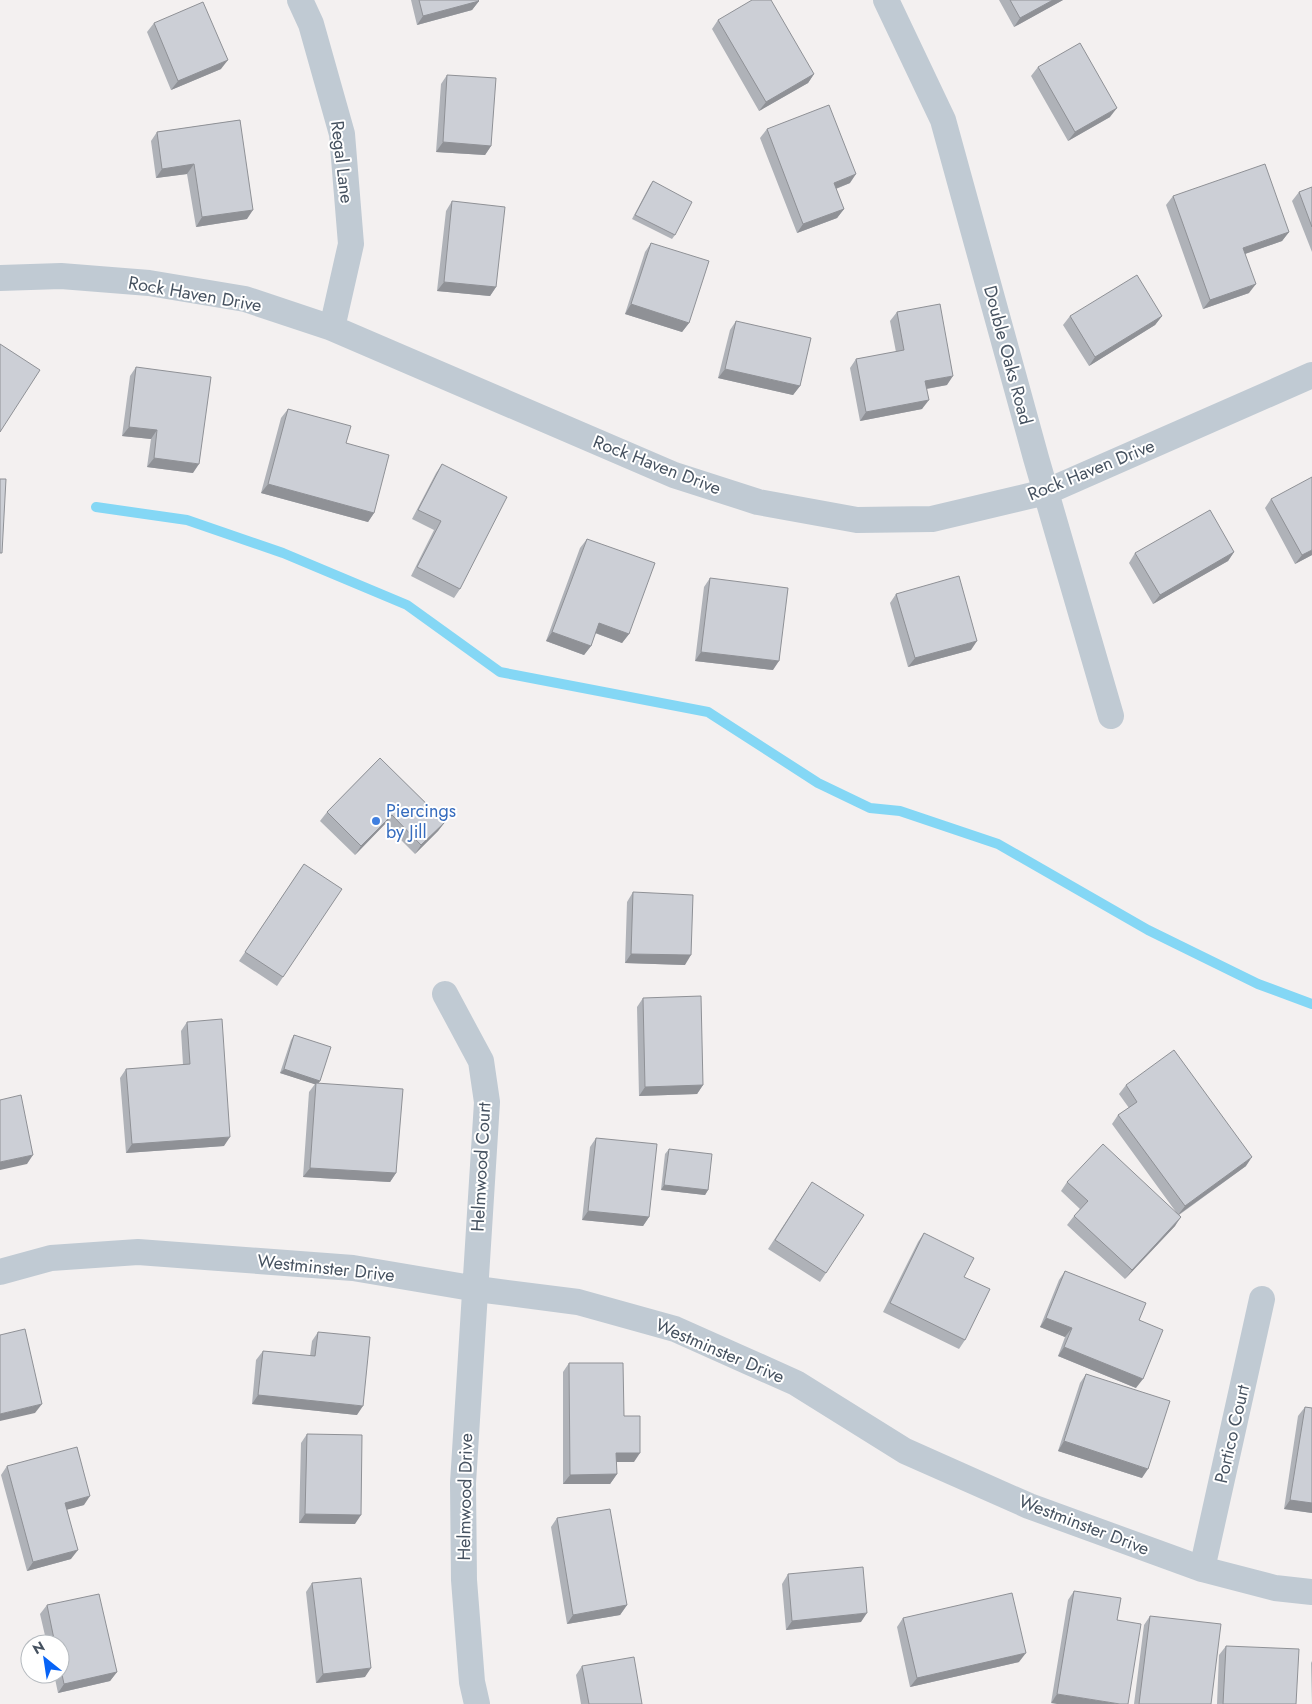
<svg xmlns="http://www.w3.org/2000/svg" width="1312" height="1704" viewBox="0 0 1312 1704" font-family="Jost,sans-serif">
  <rect width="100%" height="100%" fill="#f3f0f0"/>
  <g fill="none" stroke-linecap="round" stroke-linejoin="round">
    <path stroke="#84d7f5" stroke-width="10" d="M96 507 187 520 283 553 407 605 500 672 708 712 818 783 870 808 900 811 998 844 1148 930 1258 984 1312 1004"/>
    <path stroke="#c0cad3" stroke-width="26" d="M300 0 311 24 342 134 351 244 332 328
      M886 0 943 120 1036 458 1111 716
      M0 278 61 276 149 283 245 299 332 328 674 475 758 502 857 520 932 519 1046 492 1312 375
      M445 994 481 1061 487 1102 463 1483 464 1580 472 1682 477 1704
      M0 1272 51 1258 138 1252 353 1268 477 1289 578 1302 675 1329 796 1383 905 1451 1029 1506 1202 1569 1275 1588 1312 1592
      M1202 1569 1262 1299"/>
  </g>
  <path fill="#afb2b8" d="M411 0H478L479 1 472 10 417 25Z
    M999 0H1063L1014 27Z
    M718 20 814 74 808 83 759 111 712 29Z
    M154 23 221 69 171 90 147 32Z
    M1038 67 1110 117 1068 141 1031 76Z
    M447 75 491 146 485 155 436 152 441 84Z
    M240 120 247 219 196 227 187 174 156 178 151 141 157 132Z
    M767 129 850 183 836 189 844 209 837 218 797 233 760 138Z
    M653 181 675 235 672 239 632 219 650 185Z
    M1312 187V252L1292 201 1299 192Z
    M1173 196 1289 232 1282 241 1245 254 1249 293 1203 309 1166 205Z
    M452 201 496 287 490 296 437 291 446 211Z
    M651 243 689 323 682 332 625 314 645 252Z
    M897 312 947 385 927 389 922 409 860 421 850 368 856 359 896 352 890 321Z
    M1070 316H1162L1155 325 1089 366 1063 325Z
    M736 321 800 386 793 395 718 378 730 330Z
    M136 367 193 473 147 467 151 439 122 436 130 376Z
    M288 409 346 443 374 513 368 522 261 493 281 418Z
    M442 464 460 589 454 598 411 576 434 530 412 519 436 473Z
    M1271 499 1312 555 1295 564 1265 508Z
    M587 539 629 634 622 643 595 633 591 646 584 655 546 641 580 548Z
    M1234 552 1228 561 1153 604 1129 563 1135 553Z
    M710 578 773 670 695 661 704 587Z
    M896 594 971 650 908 667 890 603Z
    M380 758 445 822 438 831 415 854 385 824 355 855 320 821 327 812Z
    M304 864 283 977 277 986 239 961Z
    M633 892 685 965 625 963 627 902Z
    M643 998 703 1085 697 1094 639 1096 637 1007Z
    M187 1022 224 1146 126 1153 120 1078 126 1069 183 1065 181 1031Z
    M294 1035 320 1081 318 1083 396 1173 390 1182 303 1177 309 1092 315 1084 280 1073 291 1040Z
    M1126 1085 1246 1166 1179 1215 1175 1226 1125 1279 1067 1225 1074 1216 1080 1209 1061 1191 1067 1182 1176 1212 1112 1124 1118 1115 1129 1108 1119 1094Z
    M596 1138 649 1217 643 1226 582 1220 590 1147Z
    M669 1149 708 1190 705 1195 661 1190 665 1154Z
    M806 1191 826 1273 820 1282 768 1249Z
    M924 1233 964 1277 965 1340 959 1349 883 1312 918 1242Z
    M1065 1271 1139 1320 1136 1388 1058 1356 1065 1337 1040 1327 1059 1280Z
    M318 1332 357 1415 252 1404 256 1360 263 1351 310 1356 312 1341Z
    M569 1363 624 1416 634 1462H616L617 1474 610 1484H563V1372Z
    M1086 1374 1142 1478 1058 1451 1080 1383Z
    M1305 1407 1312 1408V1513L1284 1509 1298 1416Z
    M307 1434 355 1524 299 1523 301 1443Z
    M7 1466 84 1505 67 1509 71 1559 27 1571 1 1475Z
    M557 1518 627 1605 620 1615 567 1624 551 1527Z
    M788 1574 861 1622 786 1630 782 1584Z
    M312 1583 365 1677 316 1683 306 1592Z
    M1074 1591 1117 1620 1051 1703 1068 1600Z
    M47 1605 117 1672 110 1681 58 1693 54 1674H60V1644H47L40 1614Z
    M1150 1616 1211 1704H1134L1144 1625Z
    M903 1618 1019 1662 910 1687 897 1627Z
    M1226 1646 1296 1704H1217L1219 1655Z
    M1312 1661V1704L1311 1663Z
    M582 1666 642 1704H581L576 1675Z"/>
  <path fill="#8f9196" d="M1053 0H1063L1014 27 1020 18Z
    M479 1 472 10 417 25 423 16Z
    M228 60 221 69 171 90 178 81Z
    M814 74 808 83 759 111 766 102Z
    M1117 108 1110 117 1068 141 1075 132Z
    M443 142 491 146 485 155 436 152Z
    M194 164 187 174 156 178 162 169Z
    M856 174 850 183 827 192 834 183Z
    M844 209 837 218 797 233 803 224Z
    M253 210 247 219 196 227 202 217Z
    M1289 232 1282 241 1236 257 1243 248Z
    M444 282 496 287 490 296 437 291Z
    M1256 284 1249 293 1203 309 1210 300Z
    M631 304 689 323 682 332 625 314Z
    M1162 316 1155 325 1089 366 1095 357Z
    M725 369 800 386 793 395 718 378Z
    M953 376 947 385 919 390 925 381Z
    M929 400 922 409 860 421 866 412Z
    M129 427 157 430 151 439 122 436Z
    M154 458 199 464 193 473 147 467Z
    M268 484 374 513 368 522 261 493Z
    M1312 550V555L1295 564 1302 555Z
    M1234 552 1228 561 1153 604 1160 595Z
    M599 623 629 634 622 643 593 632Z
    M552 632 591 646 584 655 546 641Z
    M977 641 971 650 908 667 915 658Z
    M701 652 779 661 773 670 695 661Z
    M392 815 385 824 355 855 361 846Z
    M445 822 438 831 415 854 421 845Z
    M631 954 691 955 685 965 625 963Z
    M284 1069 320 1081 317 1085 280 1073Z
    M703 1085 697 1094 639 1096 645 1087Z
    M230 1137 224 1146 126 1153 132 1144Z
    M33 1155 27 1164 0 1170V1162Z
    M1252 1157 1246 1166 1178 1215 1185 1206Z
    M310 1168 396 1173 390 1182 303 1177Z
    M664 1185 708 1190 705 1195 661 1190Z
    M588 1211 649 1217 643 1226 582 1220Z
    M1181 1217 1175 1226 1125 1279 1132 1270Z
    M1046 1318 1072 1328 1065 1337 1040 1327Z
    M1064 1347 1143 1379 1136 1388 1058 1356Z
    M258 1395 363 1406 357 1415 252 1404Z
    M42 1404 35 1413 0 1421V1414Z
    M1064 1441 1148 1469 1142 1478 1058 1451Z
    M616 1453H640L634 1462H610Z
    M617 1474 610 1484H563L570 1475Z
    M90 1496 84 1505 59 1512 65 1503Z
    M1290 1500 1312 1503V1513L1284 1509Z
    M305 1514 361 1515 355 1524 299 1523Z
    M78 1550 71 1559 27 1571 33 1562Z
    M627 1605 620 1615 567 1624 573 1615Z
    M867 1613 861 1622 786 1630 792 1621Z
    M1026 1653 1019 1662 910 1687 917 1678Z
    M371 1668 365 1677 316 1683 323 1674Z
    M117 1672 110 1681 58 1693 64 1684Z
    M1057 1694 1120 1704H1057L1051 1703Z"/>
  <path fill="#cccfd6" stroke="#8f9196" d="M419 0H478L479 1 423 16Z
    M752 0H771L814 74 766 102 718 20Z
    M1010 0H1053L1020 18Z
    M203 2 228 60 178 81 154 23Z
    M1080 43 1117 108 1075 132 1038 67Z
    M447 75 496 78 491 146 443 142Z
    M829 105 856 174 834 183 844 209 803 224 767 129Z
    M240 120 253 210 202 217 194 164 162 169 157 132Z
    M1265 164 1289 232 1243 248 1256 284 1210 300 1173 196Z
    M653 181 692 202 675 235 635 215Z
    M1312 187V227L1299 192Z
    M452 201 505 207 496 287 444 282Z
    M651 243 709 261 689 323 631 304Z
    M1137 275 1162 316 1095 357 1070 316Z
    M940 304 953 376 925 381 929 400 866 412 856 359 904 350 897 312Z
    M736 321 811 338 800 386 725 369Z
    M0 344 40 370 0 432Z
    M136 367 211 377 199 464 154 458 157 430 129 427Z
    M288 409 351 426 346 443 389 455 374 513 268 484Z
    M442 464 507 497 460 589 417 567 441 521 418 510Z
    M1312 477V550L1302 555 1271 499Z
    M0 479H6L2 553H0Z
    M1210 510 1234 552 1160 595 1135 553Z
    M587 539 655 563 629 634 599 623 591 646 552 632Z
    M959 576 977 641 915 658 896 594Z
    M710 578 788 588 779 661 701 652Z
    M380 758 445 822 421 845 392 815 361 846 327 812Z
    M304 864 342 889 283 977 245 952Z
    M633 892 693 895 691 955 631 954Z
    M701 996 703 1085 645 1087 643 998Z
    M222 1019 230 1137 132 1144 126 1069 190 1064 187 1022Z
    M294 1035 331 1047 320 1081 284 1069Z
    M1174 1050 1252 1157 1185 1206 1118 1115 1137 1102 1126 1085Z
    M316 1083 403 1089 396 1173 310 1168Z
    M21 1095 33 1155 0 1162V1100Z
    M596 1138 657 1144 649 1217 588 1211Z
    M1103 1144 1181 1217 1132 1270 1074 1216 1088 1201 1067 1182Z
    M669 1149 712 1154 708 1190 664 1185Z
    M812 1182 864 1215 826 1273 775 1240Z
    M924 1233 974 1258 964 1277 990 1289 965 1340 890 1303Z
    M1065 1271 1146 1303 1139 1320 1163 1330 1143 1379 1064 1347 1072 1328 1046 1318Z
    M25 1329 42 1404 0 1414V1335Z
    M318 1332 370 1337 363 1406 258 1395 263 1351 315 1356Z
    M569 1363H623L624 1416H640V1453H616L617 1474 570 1475Z
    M1086 1374 1170 1401 1148 1469 1064 1441Z
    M1305 1407 1312 1408V1503L1290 1500Z
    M307 1434 362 1435 361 1515 305 1514Z
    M77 1447 90 1496 65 1503 78 1550 33 1562 7 1466Z
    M610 1509 627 1605 573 1615 557 1518Z
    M863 1567 867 1613 792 1621 788 1574Z
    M361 1578 371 1668 323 1674 312 1583Z
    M1074 1591 1121 1598 1117 1620 1141 1624 1128 1704H1120L1057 1694Z
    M1012 1593 1026 1653 917 1678 903 1618Z
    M99 1594 117 1672 64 1684 60 1665V1644H55L47 1605Z
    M1150 1616 1221 1624 1211 1704H1139Z
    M1226 1646 1299 1649 1296 1704H1223Z
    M634 1657 642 1704H589L582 1666Z"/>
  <circle fill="#3f7fe0" stroke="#fff" stroke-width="2" cx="376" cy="821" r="5"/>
  <g text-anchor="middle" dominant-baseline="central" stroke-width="4" stroke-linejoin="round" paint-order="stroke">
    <g font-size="18" fill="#465260" stroke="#fff">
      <text transform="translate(342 162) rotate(83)">Regal Lane</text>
      <text transform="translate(195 294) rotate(10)">Rock Haven Drive</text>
      <text transform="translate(1008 355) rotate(75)">Double Oaks Road</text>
      <text transform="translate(657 465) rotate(21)">Rock Haven Drive</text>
      <text transform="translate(1091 470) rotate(-22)">Rock Haven Drive</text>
      <text transform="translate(481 1167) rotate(-87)">Helmwood Court</text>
      <text transform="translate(326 1268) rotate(6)">Westminster Drive</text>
      <text transform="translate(720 1351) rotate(23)">Westminster Drive</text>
      <text transform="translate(1232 1434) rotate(-77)">Portico Court</text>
      <text transform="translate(465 1497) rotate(-89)">Helmwood Drive</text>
      <text transform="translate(1084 1525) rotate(21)">Westminster Drive</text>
    </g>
    <g font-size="18" fill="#366cbe" stroke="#fff" text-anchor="start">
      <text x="386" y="811">Piercings<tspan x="386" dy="21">by Jill</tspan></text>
    </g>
  </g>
  <g transform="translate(45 1659) rotate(330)"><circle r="24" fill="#ffffff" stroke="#b5babf"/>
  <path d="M0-4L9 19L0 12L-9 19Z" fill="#0763f6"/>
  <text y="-8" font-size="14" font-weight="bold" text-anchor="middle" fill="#465260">N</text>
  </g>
</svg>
